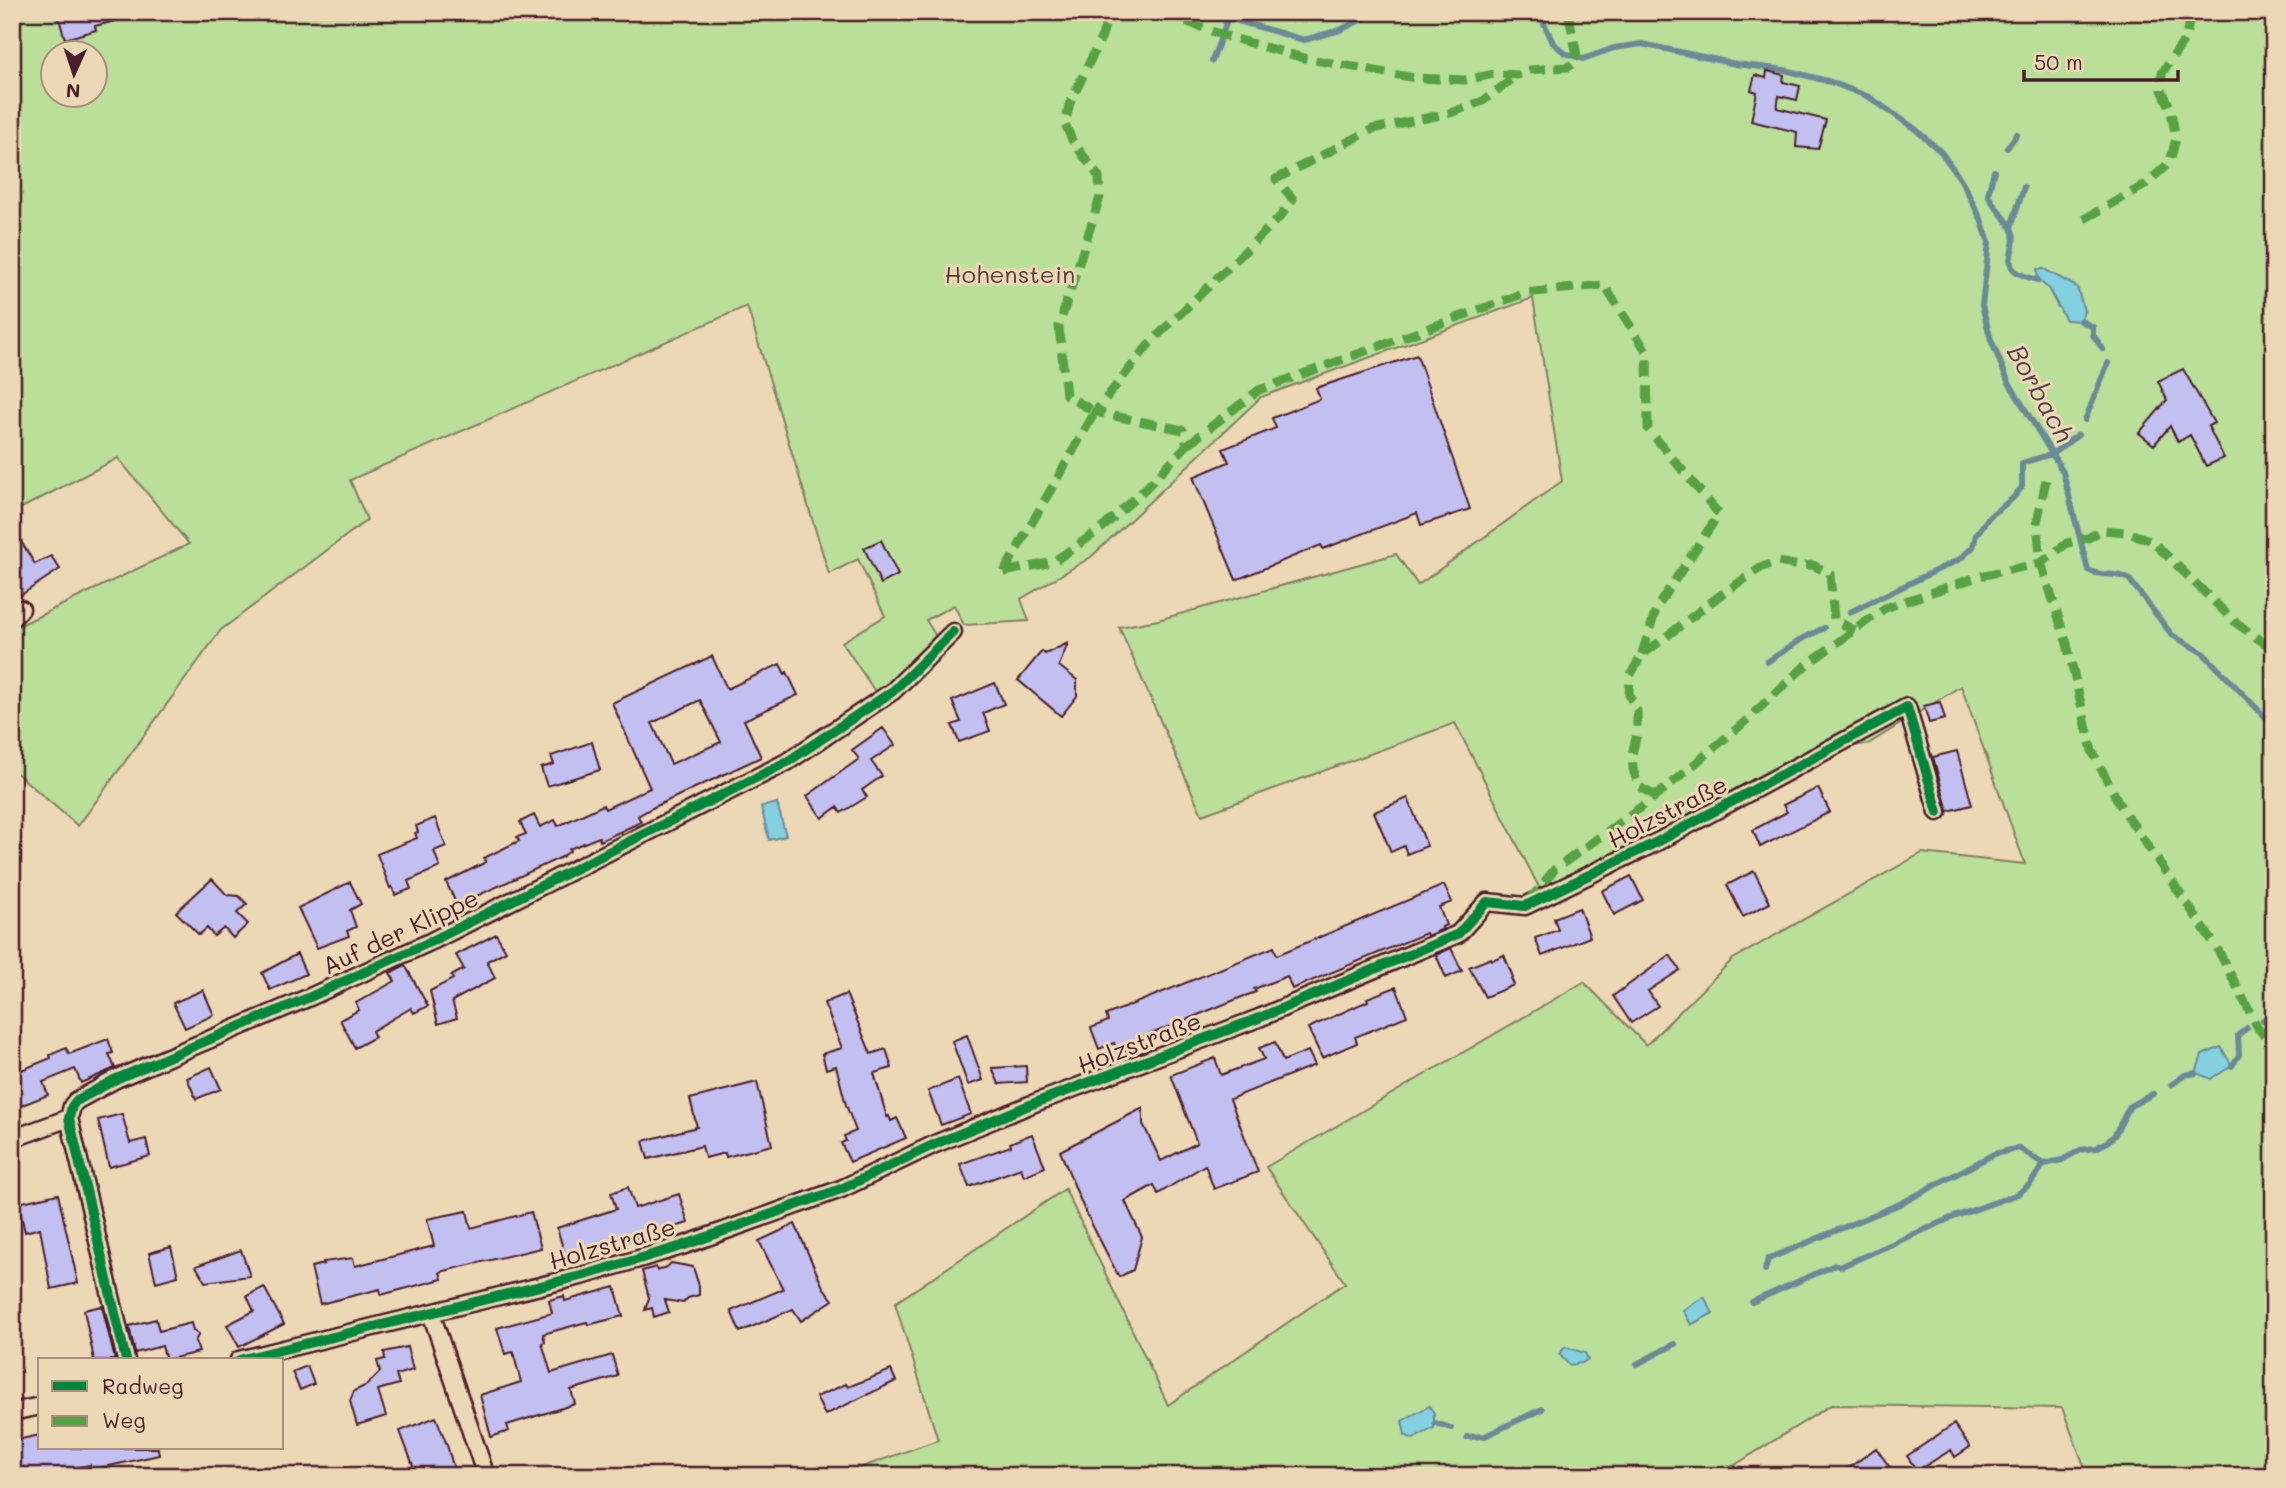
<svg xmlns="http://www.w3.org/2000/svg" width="2286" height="1488" viewBox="0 0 2286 1488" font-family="Mali,sans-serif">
  <rect width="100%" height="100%" fill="#edd8b6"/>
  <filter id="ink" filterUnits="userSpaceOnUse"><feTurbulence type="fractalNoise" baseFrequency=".0143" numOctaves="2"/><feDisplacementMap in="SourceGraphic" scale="14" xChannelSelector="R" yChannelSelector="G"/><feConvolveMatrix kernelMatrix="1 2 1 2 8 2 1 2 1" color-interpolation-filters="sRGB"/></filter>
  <g filter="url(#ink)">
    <path fill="#badf99" stroke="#827f62" stroke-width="2" fill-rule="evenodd" d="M12 12H2274V1476H2088L2062 1408 1831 1405 1717 1476H837L938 1440 895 1303 1065 1189 1168 1405 1345 1283 1266 1167 1584 982 1646 1045 1733 959 1922 853 2025 864 1961 686 1868 744 1813 751 1547 903 1455 723 1202 815 1119 627 1158 620 1396 554 1418 585 1562 481 1533 298 1261 397 1091 557 1021 599 1029 621 964 625 954 605 926 620 937 638 878 696 842 642 885 616 858 559 829 574 747 306 350 480 367 520 221 630 78 826 12 769V629L189 544 118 458 12 513ZM52 52H94V94H52ZM2077 287 2084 311 2058 307 2048 288Z"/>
    <path fill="#82d0e0" stroke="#6c8998" stroke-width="2" d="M2037 269H2044L2077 287 2084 311 2081 321 2066 320 2048 288 2038 280Z
      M777 803 786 836 769 840 761 807Z
      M2221 1047 2232 1066 2211 1079 2196 1073 2202 1055Z
      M1704 1297 1713 1313 1691 1325 1683 1310Z
      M1565 1347 1585 1353 1588 1359 1582 1363 1569 1365 1559 1354Z
      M1429 1406 1434 1413V1428L1413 1439 1405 1435 1402 1421Z"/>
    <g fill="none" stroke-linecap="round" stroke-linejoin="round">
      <path stroke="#6c8998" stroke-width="6" d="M1539 12 1553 43 1565 53 1583 59 1614 48 1642 44 1736 64 1785 70 1831 82 1869 97 1914 128 1941 152 1961 180 1981 219 1989 242 1982 306 1991 340 2008 381 2063 472 2088 570C2101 578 2116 571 2129 579L2172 635 2203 653 2274 726
        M1212 61 1228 18 1304 40 1340 30 1377 12
        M2007 148 2017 134
        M1994 171 1988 194C1995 209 2003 214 2010 226 2025 251 1987 268 2038 280
        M2011 227 2024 187
        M2081 321 2093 327V335L2103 349
        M2085 420 2108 363
        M1850 612 1960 559 1973 547 1976 535 1989 517 2013 498 2022 487V463L2052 454 2078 435
        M1767 662 1802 639 1824 628
        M2263 1020 2274 1014
        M2232 1066 2239 1055 2238 1035 2247 1028
        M2171 1085 2185 1075 2196 1073
        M1765 1270 1768 1259 1902 1203 1994 1154 2019 1148 2044 1164
        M1752 1302 1835 1265 1842 1266 1951 1218 2018 1194 2030 1184 2044 1164 2062 1160 2080 1150 2096 1148 2107 1142 2114 1136 2130 1106 2153 1094
        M1637 1364 1675 1344
        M1435 1423 1451 1428
        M1467 1437 1485 1436 1542 1409"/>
    </g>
    <path fill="#c2bff1" stroke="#4a1f2b" stroke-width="2" fill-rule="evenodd" d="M57 12H126L127 18 95 26 96 30 65 39Z
      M1767 71 1784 75 1783 82 1800 86 1797 100 1779 96 1777 108 1826 120 1818 149 1796 147 1797 132 1751 121 1757 92 1751 90 1755 75 1766 78Z
      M1417 355 1470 509 1421 525 1417 513 1323 549 1321 545 1236 580 1193 477 1229 462 1223 449 1276 428 1272 418 1320 399 1316 388Z
      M2183 369 2214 423 2208 426 2224 458 2206 466 2190 435 2178 442 2170 426 2154 445 2139 433 2167 400 2158 381Z
      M12 527 35 564 51 556 60 569 12 601Z
      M881 540 898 575 881 584 864 548Z
      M1068 643 1059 666 1077 680V696L1061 716 1018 680 1042 651 1045 654Z
      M712 656 727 689 780 664 785 674 787 672 798 695 744 720 761 757 650 809 638 816 641 822 600 841 599 837 569 849 570 851 562 857 457 905 446 882 486 862 484 858 519 841 517 837 526 834 520 822 534 815 540 827 555 820 558 826 603 805 605 809 650 788 612 703ZM700 700 721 742 671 764 652 723Z
      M995 683 1004 704 983 713 990 731 959 742 952 725 961 722 952 701Z
      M1940 702 1945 719 1929 723 1924 706Z
      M883 728 895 745 871 761 882 776 862 790 867 797 841 813 837 807 822 818 807 796 859 759 852 750Z
      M592 742 600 770 547 786 541 768 554 764 551 756Z
      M1957 751 1972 805 1948 811 1933 757Z
      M1818 788 1830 812 1760 847 1753 830 1787 812 1783 805Z
      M1408 798 1427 846 1407 854 1404 846 1391 852 1374 812Z
      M435 818 446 846 434 851 440 867 408 881 411 889 395 895 392 887 390 888 377 854 417 838 415 833 418 832 416 826Z
      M1754 871 1770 903 1743 917 1727 885Z
      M1631 876 1643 900 1614 915 1602 891Z
      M212 879 227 895 239 896 247 904 237 913 248 924 233 938 224 928 214 936 207 928 199 935 176 912Z
      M350 882 361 904 350 910 356 927 347 931 349 936 317 948 298 908Z
      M1444 885 1452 902 1439 907 1446 925 1442 927 1443 929 1427 936 1426 933 1292 989 1287 976 1254 989 1256 992 1242 997 1141 1038 1143 1044 1118 1054 1114 1043 1099 1049 1091 1028 1108 1021 1106 1015 1274 947 1277 955Z
      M1579 908 1590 937 1542 956 1535 938 1558 930 1554 918Z
      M496 934 506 951 487 961 495 978 452 1001 457 1018 438 1024 430 991 453 979 451 976 464 969 456 955Z
      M1451 948 1462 971 1446 978 1436 955Z
      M297 954 306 974 270 990 262 973Z
      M1504 955 1513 977 1511 978 1514 985 1485 997 1469 967 1491 958 1492 960Z
      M1670 955 1680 970 1648 991 1658 1006 1631 1023 1613 996Z
      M405 965 428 1006 414 1013 411 1008 372 1031 375 1037 355 1048 340 1020 359 1010 356 1003 395 981 390 973Z
      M1396 987 1407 1016 1355 1037 1357 1043 1322 1058 1308 1028 1368 1001 1367 998Z
      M203 990 214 1015 185 1028 173 1003Z
      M846 994 871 1054 886 1049 892 1068 874 1073 887 1117 889 1116 891 1121 897 1118 906 1138 850 1162 841 1143 846 1141 844 1136 856 1131 846 1105 836 1066 826 1069 822 1054 842 1048 824 1003Z
      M967 1035 983 1080 968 1085 952 1041Z
      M108 1039 113 1053 109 1054 115 1068 81 1083 75 1069 43 1082 48 1095 12 1109V1074L51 1058 50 1055 66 1048 69 1054Z
      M1275 1042 1283 1061 1308 1051 1315 1065 1230 1099 1258 1172 1214 1189 1205 1165 1158 1194 1154 1185 1125 1201 1142 1237 1133 1270 1119 1277 1084 1209 1060 1151 1143 1108V1124L1161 1161 1197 1143 1171 1075 1215 1058 1221 1075 1264 1059 1259 1048Z
      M1026 1066 1027 1082 999 1084 992 1068Z
      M211 1067 221 1089 196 1099 187 1078Z
      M958 1079 971 1114 941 1125 928 1091Z
      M757 1082 772 1145 726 1157 725 1153 705 1158 702 1146 648 1159 643 1141 697 1127 690 1099Z
      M122 1114 130 1143 146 1139 150 1156 109 1167 98 1120Z
      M1032 1134 1045 1167 1024 1176 1021 1168 969 1187 960 1164 1011 1146 1010 1143Z
      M628 1187 635 1208 679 1194 688 1223 626 1242 625 1239 565 1255 557 1228 616 1209 611 1193Z
      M58 1194 78 1283 51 1289 40 1228 25 1232 18 1203Z
      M467 1211 471 1228 531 1212 541 1248 440 1272 442 1279 381 1295 380 1289 320 1304 311 1267 324 1264 323 1262 353 1258 355 1266 434 1246 427 1219Z
      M795 1224 823 1287 833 1300 801 1321 793 1309 740 1332 731 1311 783 1289 759 1241Z
      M171 1247 178 1276 156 1282 149 1253Z
      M241 1250 250 1276 205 1282 196 1266Z
      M671 1263 693 1267 699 1286V1295L688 1298 683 1303 665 1300 669 1312 654 1317 652 1308 645 1310 649 1298 642 1271 656 1267 657 1271 667 1267Z
      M264 1287 284 1324 239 1347 227 1325 254 1311 247 1296Z
      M615 1287 623 1316 588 1325 587 1322 583 1323 543 1334 545 1342 542 1343 551 1373 612 1355 618 1376 571 1390 575 1404 507 1425 509 1431 491 1437 480 1395 521 1382 513 1352 505 1354 497 1328 552 1313 549 1300 564 1296 565 1301Z
      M102 1306 115 1360H94L84 1310Z
      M156 1319 159 1331 191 1323 193 1330 199 1334 195 1341 199 1352 166 1360 162 1346 135 1353 129 1326Z
      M407 1347 413 1370 396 1375 399 1384 378 1390 386 1416 357 1425 350 1401 354 1391 367 1385 380 1372 377 1361 385 1359 384 1352Z
      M307 1366 314 1384 300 1390 292 1372Z
      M891 1370 896 1381 825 1415 816 1397 846 1384 848 1387Z
      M436 1417 447 1445 456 1476H417L400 1431Z
      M1954 1424 1970 1447 1955 1457 1951 1450 1917 1471 1907 1456Z
      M40 1435V1448H158L159 1455 91 1470 90 1465 36 1476H17L12 1441Z
      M1876 1448 1896 1476H1838Z"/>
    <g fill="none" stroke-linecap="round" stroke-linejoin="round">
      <g stroke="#4a1f2b" stroke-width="21">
        <path id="street" d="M12 618 21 609
          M12 1139 69 1118
          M431 1313 486 1476
          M126 1360 69 1118 72 1106 76 1101 116 1079 310 997 432 941 787 762 893 691 953 632
          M239 1360 585 1275 682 1246 841 1189 935 1144 1032 1104 1259 1018 1458 934 1487 902 1525 906 1659 841 1907 707 1938 812
          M12 1412 40 1406"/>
      </g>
      <use href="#street" stroke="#edd8b6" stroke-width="16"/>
      <path stroke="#56a243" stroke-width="9" stroke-dasharray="18 9" stroke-linecap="butt" d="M1161 12 1222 35 1304 58 1415 78 1465 80 1494 74 1518 75 1529 70 1568 67 1578 60 1568 12
        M2084 219 2145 185 2170 162 2176 138 2170 107 2162 90V73L2185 39 2192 12
        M1187 445 1259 390 1525 293 1604 285 1647 352 1648 429 1719 514 1657 607 1641 656
        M2046 480 2037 523 2041 563 2067 644 2092 751 2120 805 2217 948 2258 1028 2274 1048
        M1004 572 1053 562 1101 529 1146 488 1187 445 1183 430 1095 412 1150 343 1281 216 1293 199 1276 179 1373 129 1450 113 1483 101 1518 75
        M1004 572 1095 412 1066 395 1059 326 1100 197 1099 177 1072 140 1065 124 1070 103 1102 36 1109 12
        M1656 796 1639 787 1633 769 1632 754 1637 734V711L1629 695 1630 676 1641 656 1719 596 1762 567 1778 562 1800 566 1813 565 1830 574 1834 619 1855 631
        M1527 903 1554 870 1656 796 1740 726 1806 665 1885 608 1980 576 2041 563 2067 543 2088 538 2102 530 2126 532 2152 541 2235 622 2274 650"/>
      <g stroke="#edd8b6" stroke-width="15">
        <path id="cycleway" d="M126 1360 69 1118 72 1106 76 1101 116 1079 310 997 432 941 787 762 893 691 953 632
          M239 1360 585 1275 682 1246 841 1189 935 1144 1032 1104 1259 1018 1458 934 1487 902 1525 906 1659 841 1907 707 1938 812"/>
      </g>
      <use href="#cycleway" stroke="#00873e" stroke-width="10"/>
    </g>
  </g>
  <g text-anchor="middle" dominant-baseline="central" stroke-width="6" stroke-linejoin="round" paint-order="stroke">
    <g font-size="24" fill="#5b3c3c" stroke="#edd8b6">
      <text x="1010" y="273">Hohenstein</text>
    </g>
    <g font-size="24" fill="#4a1f2b" stroke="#edd8b6">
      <text transform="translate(1667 811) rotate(-27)">Holzstraße</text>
      <text transform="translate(400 931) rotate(-25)">Auf der Klippe</text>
      <text transform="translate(1139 1042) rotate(-21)">Holzstraße</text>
      <text transform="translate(612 1243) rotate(-16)">Holzstraße</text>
    </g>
    <g font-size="26" font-style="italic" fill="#55424f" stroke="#edd8b6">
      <text transform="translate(2041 393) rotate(61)">Borbach</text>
    </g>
  </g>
  <rect width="2286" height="1488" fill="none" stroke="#edd8b6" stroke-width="42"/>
  <rect x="21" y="21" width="2244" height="1446" fill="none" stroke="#4a1f2b" stroke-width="2.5" filter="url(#ink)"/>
  <rect x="38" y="1358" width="245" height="91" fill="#edd8b6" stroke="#ac8e7e" stroke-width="2"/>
  <rect x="52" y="1381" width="35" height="10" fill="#00873e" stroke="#ac8e7e" stroke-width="2"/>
  <text x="102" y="1394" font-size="21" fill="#4a1f2b">Radweg</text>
  <rect x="52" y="1416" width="35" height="10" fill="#56a243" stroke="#ac8e7e" stroke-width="2"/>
  <text x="102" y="1428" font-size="21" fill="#4a1f2b">Weg</text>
  <g transform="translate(74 74) rotate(183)"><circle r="33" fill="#edd8b6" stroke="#ac8e7e" stroke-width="2"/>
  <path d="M0-5L12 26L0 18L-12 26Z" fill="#4a1f2b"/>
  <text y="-10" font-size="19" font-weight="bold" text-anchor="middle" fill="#4a1f2b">N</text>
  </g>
  <path d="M2024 70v10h154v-10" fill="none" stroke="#4a1f2b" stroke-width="3.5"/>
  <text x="2034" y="70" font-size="21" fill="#4a1f2b" stroke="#edd8b6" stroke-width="5" paint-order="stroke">50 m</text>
</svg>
